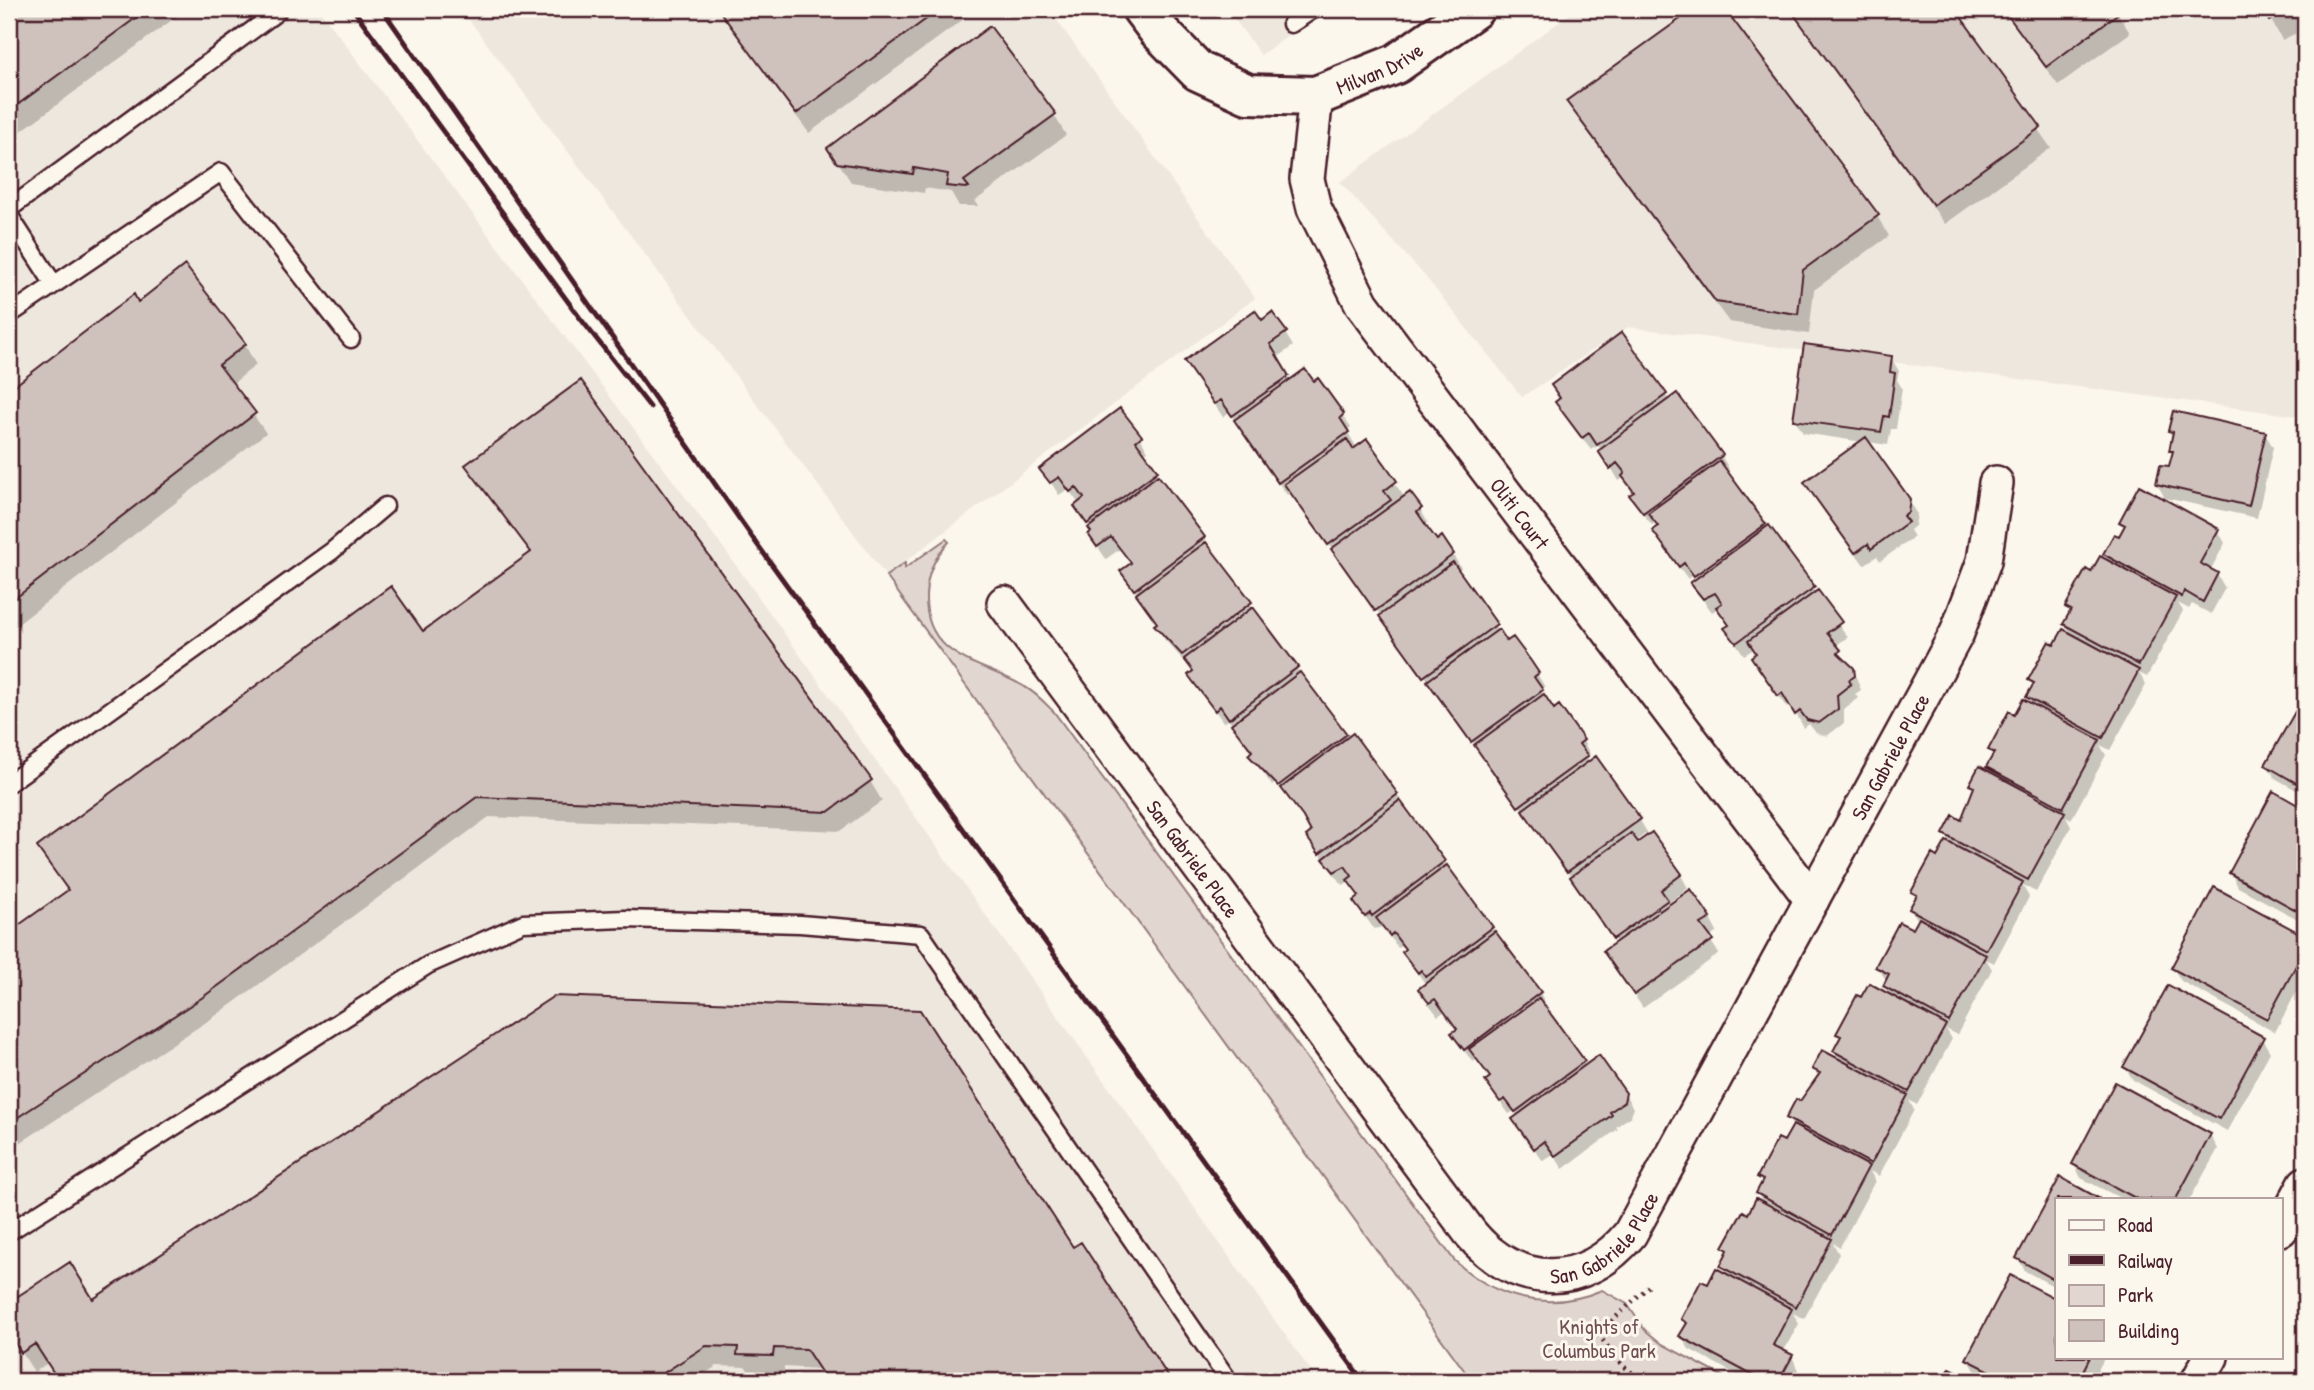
<svg xmlns="http://www.w3.org/2000/svg" width="2314" height="1390" viewBox="0 0 2314 1390" font-family="'Patrick Hand',sans-serif">
  <rect width="100%" height="100%" fill="#fbf7ec"/>
  <filter id="ink" filterUnits="userSpaceOnUse"><feTurbulence type="fractalNoise" baseFrequency=".0143" numOctaves="2"/><feDisplacementMap in="SourceGraphic" scale="14" xChannelSelector="R" yChannelSelector="G"/><feConvolveMatrix kernelMatrix="1 2 1 2 8 2 1 2 1" color-interpolation-filters="sRGB"/></filter>
  <g filter="url(#ink)">
    <path fill="#eee7de" d="M9 9H319L725 550 1318 1381H9Z
      M461 9H1049L1255 298 886 576Z
      M1227 9H1324L1261 55Z
      M1577 9H2305V417L1628 327 1522 397 1424 275 1340 182Z"/>
    <path fill="#e2d7d0" stroke="#967b7e" stroke-width="2" d="M946 539 949 542C934 557 927 574 926 595 924 660 984 662 1025 687 1036 693 1045 703 1054 712L1454 1260C1495 1299 1548 1313 1602 1290L1627 1304 1645 1330 1662 1344 1731 1381H1472L886 576 905 563V568Z"/>
    <path fill="#0003" fill-rule="evenodd" d="M9 9H187L9 140Z
      M717 9H969L972 13 809 133Z
      M1697 9H1723L1877 216 1889 236 1814 290 1809 334 1729 322 1580 122 1568 102Z
      M1789 9H1953L2051 148 1945 224Z
      M2002 9H2115L2130 33 2058 85Z
      M2265 9H2305V29L2282 40Z
      M1054 115 1066 135 975 201 978 206H959L951 192 925 188 924 193 851 182 829 148Z
      M185 268 245 345 256 365 232 384 266 433 9 631V393L133 297 138 304Z
      M1262 322 1285 333 1293 346 1277 358 1291 382 1313 384 1318 380 1351 428 1347 431 1357 448 1366 442 1405 498 1420 509 1428 523 1424 525 1437 543 1453 555 1461 568 1457 571 1503 638 1537 674 1545 687 1541 690 1553 711 1559 708 1583 741 1590 754 1587 757 1590 763 1640 820 1649 836 1652 834 1681 875 1688 888 1668 903 1670 906 1710 919 1717 932 1709 938 1719 954 1643 1008 1613 965 1617 943 1577 885 1291 492 1287 495 1229 412 1223 417 1194 375ZM1645 834 1647 837 1638 844 1635 842Z
      M1891 358 1899 371 1897 380 1902 388 1896 429H1891L1888 445 1868 442 1917 514 1915 526 1910 530 1914 537 1880 561 1877 556 1864 565 1814 496 1863 442 1803 433 1795 420Z
      M1553 386 1665 395 1721 455 1729 469 1725 471 1848 637 1835 646 1853 669 1861 690 1855 694 1858 698 1844 709V723L1827 736 1816 733 1809 724 1804 728 1791 705 1787 708 1760 671 1753 658 1757 655 1754 649 1744 655 1726 629 1730 626 1719 608 1712 612 1700 596 1693 583 1697 578 1691 568 1688 570 1692 576 1688 579 1662 544 1659 527 1656 522 1652 525 1639 509 1625 477 1619 481 1598 445 1591 450 1565 416Z
      M2169 431 2265 434 2273 447 2257 518 2165 498 2157 484 2171 469 2174 456 2170 450 2173 438Z
      M1140 437 1148 451 1143 454 1211 550 1348 739 1397 795 1540 993 1547 1006 1544 1008 1586 1067 1625 1094 1633 1108 1631 1116 1616 1127 1618 1129 1563 1169 1553 1154 1543 1161 1522 1132 1518 1116 1514 1111 1509 1114 1495 1095 1491 1079 1477 1059 1473 1062 1461 1047 1454 1033 1458 1030 1444 1012 1438 1016 1428 1003 1420 989 1426 985 1412 965 1406 950 1402 946 1398 948 1383 927 1374 929 1355 902 1360 898 1350 881 1343 885 1333 873 1308 836 1312 830 1288 797 1275 783 1272 786 1229 719 1224 723 1198 688 1194 672 1164 639 1158 624 1122 572 1132 565 1120 549 1106 559 1090 535 1093 533 1076 507 1079 504 1068 489 1059 495 1042 469Z
      M467 465 870 781 882 801 840 831 489 817 214 1017 9 1150V934L68 892 39 848 422 633 531 554Z
      M2121 522 2218 530 2225 543 2210 571 2217 574 2225 588 2211 614 2192 604 2189 609 2178 603 2183 611 2147 677 2139 673 2146 685 2110 750 2100 745 2106 755 2071 820 2066 817 2071 827 2036 892 2022 885 2029 897 1994 963 1986 959 1992 969 1957 1035 1946 1029 1952 1039 1917 1105 1909 1100 1914 1110 1879 1176 1870 1171 1875 1181 1840 1247 1833 1243 1839 1254 1804 1319 1793 1313 1799 1324 1783 1352 1792 1357 1799 1370 1793 1381H1748L1689 1349 1681 1336 1687 1326 1683 1319 1728 1276 1722 1266 1728 1253 1725 1247 1748 1216 1764 1204 1758 1193 1763 1183 1759 1177 1793 1127 1788 1118 1819 1078 1814 1069 1841 1062 1835 1051 1841 1039 1838 1034 1891 997 1885 986 1887 981 1877 967 1914 932 1919 922 1911 909 1917 899 1913 892 1938 859 1953 847 1945 834 1962 822 1975 791 1971 785 1993 776 1988 767 1994 757 1990 750 2015 717 2033 706 2028 697 2034 687 2030 680 2055 647 2072 636 2065 624 2071 613 2067 607 2092 574 2110 564 2105 554 2120 538 2125 529Z
      M2305 698V795L2275 778 2267 765Z
      M2273 794 2305 811V923L2238 887 2231 873Z
      M2215 889 2305 938V976L2275 1032 2181 981 2173 968Z
      M2262 1039 2270 1052 2227 1131 2133 1080 2125 1067Z
      M2210 1135 2218 1149 2190 1199H2122L2081 1178 2074 1164Z
      M2060 1179 2097 1199H2057V1288L2025 1271 2018 1258Z
      M1081 1244 1169 1381H827L819 1369 784 1367V1375H751L746 1367 717 1366 693 1381H59L48 1363 34 1372 9 1332V1303L69 1264 93 1301 1073 1249Z
      M2105 1357 2092 1381H1994L1976 1372 1968 1359Z"/>
    <path fill="#cfc2bc" stroke="#4a1f2b" stroke-width="2" d="M9 9H148L9 111Z
      M718 9H940L796 114Z
      M1694 9H1725L1879 215 1803 270 1798 314 1716 302 1566 101Z
      M1790 9H1955L2041 127 1933 205Z
      M2003 9H2117L2120 12 2046 67Z
      M2263 9H2296L2269 21Z
      M990 26 1056 114 964 181 969 187 966 188 946 186 948 174 914 168 913 174 837 163 827 148Z
      M185 265 246 344 219 365 256 413 9 603V390L134 294 138 302Z
      M1255 310 1262 320 1272 312 1287 332 1270 344 1289 376 1232 416 1221 400 1214 404 1184 361Z
      M1622 332 1667 394 1597 445 1589 433 1582 438 1555 402 1560 398 1551 385Z
      M1804 344 1892 356 1890 372 1895 373 1889 417 1884 416 1881 432 1793 420Z
      M1305 369 1314 381 1318 378 1344 414 1340 418 1349 432 1278 483 1234 420Z
      M581 380 872 780 828 812 477 797 203 997 9 1123V932L68 890 37 847 391 586 423 631 531 552 465 465Z
      M1677 393 1723 455 1643 513 1629 495 1634 492 1622 476 1625 473 1617 463 1610 469 1598 451Z
      M1120 408 1142 436 1136 441 1158 471 1087 524 1074 506 1084 498 1076 487 1070 492 1059 477 1050 483 1039 469Z
      M2173 411 2266 432 2249 506 2156 484 2160 465 2169 466 2173 451H2169L2173 432 2168 431Z
      M1866 437 1910 499 1908 512 1903 516 1908 522 1871 549 1868 544 1855 553 1804 482Z
      M1347 439 1353 449 1367 439 1397 481 1384 491 1391 500 1328 545 1284 484Z
      M1720 461 1766 524 1694 576 1684 563 1679 567 1652 530 1658 526 1648 513Z
      M1158 475 1205 537 1134 590 1120 571 1131 563 1111 537 1097 547 1088 534 1091 532 1088 528Z
      M2139 485 2219 529 2200 563 2218 573 2203 602 2184 591 2182 597 2103 554 2114 534 2119 536 2125 525 2119 522Z
      M1410 492 1422 508 1417 512 1428 528 1437 540 1442 536 1454 554 1375 611 1331 549Z
      M1769 525 1815 587 1736 643 1724 628 1729 625 1716 607 1722 603 1715 593 1703 599 1690 583Z
      M1206 542 1252 602 1182 655 1154 625 1157 623 1136 594Z
      M2100 556 2176 597 2139 665 2063 624 2071 610 2065 607 2086 569 2091 572Z
      M1453 562 1497 624 1423 677 1379 616Z
      M1818 590 1842 622 1827 633 1841 650 1838 653 1854 668 1855 676 1849 680 1851 684 1837 695 1838 709 1819 723 1807 720 1800 711 1795 715 1782 693 1778 696 1751 657 1756 653 1748 641Z
      M1253 607 1298 667 1229 719 1220 706 1215 711 1188 675 1193 671 1184 659Z
      M1499 629 1507 641 1513 637 1531 661 1539 673 1534 677 1543 690 1471 742 1427 681Z
      M2063 629 2139 670 2103 738 2026 697 2034 683 2028 680 2049 641 2054 645Z
      M1300 672 1347 734 1278 786 1248 755 1252 751 1231 724Z
      M1544 694 1554 709 1559 705 1584 740 1579 744 1588 756 1518 807 1474 745Z
      M2305 694V788L2265 765Z
      M2023 699 2100 740 2063 808 1986 767 1994 753 1988 750 2009 711 2014 715Z
      M1353 733 1398 794 1319 854 1306 836 1311 832 1303 817 1281 788Z
      M1596 756 1641 819 1567 872 1522 810Z
      M1979 766 2065 812 2028 880 1943 834 1953 815 1961 820 1974 787 1969 785Z
      M2273 791 2305 809V915L2229 873Z
      M1400 800 1445 861 1372 916 1370 913 1365 917 1353 901 1359 896 1347 880 1352 876 1345 866 1334 872 1323 859Z
      M1652 832 1682 874 1661 890 1668 900 1613 939 1570 877 1631 833 1638 842Z
      M1946 841 2023 882 1986 950 1909 909 1917 895 1911 892 1932 854 1937 857Z
      M1447 865 1493 927 1426 977 1421 970 1418 973 1402 952 1405 949 1393 933 1390 936 1376 918Z
      M2214 887 2305 936V949L2267 1019 2171 968Z
      M1691 889 1711 918 1701 924 1713 940 1634 995 1603 951Z
      M1919 918 1986 955 1949 1022 1883 986 1889 974 1875 967 1899 922 1913 929Z
      M1495 931 1541 992 1464 1050 1451 1033 1457 1029 1435 999 1429 1003 1418 989Z
      M1869 983 1946 1025 1909 1092 1833 1051 1841 1036 1836 1034 1857 995 1861 997Z
      M2168 985 2264 1037 2219 1119 2123 1067Z
      M554 996 920 1010 1073 1247 1081 1242 1171 1381H827L806 1349 774 1348 773 1356 737 1355 738 1347 706 1346 651 1381H59L35 1344 21 1353 9 1333V1302L70 1262 93 1299Z
      M1539 998 1585 1061 1515 1112 1505 1099 1500 1102 1485 1081 1490 1077 1469 1049Z
      M1822 1050 1908 1095 1871 1164 1786 1118 1796 1099 1800 1101 1820 1073 1812 1069Z
      M1599 1055 1626 1093 1624 1102 1610 1112 1612 1115 1555 1156 1544 1141 1534 1149 1512 1119Z
      M2115 1082 2211 1134 2176 1199H2137L2072 1164Z
      M1793 1125 1869 1166 1832 1235 1756 1193 1763 1180 1757 1177 1778 1138 1784 1141Z
      M2060 1177 2100 1199H2057V1281L2016 1258Z
      M1756 1198 1832 1239 1796 1307 1720 1266 1728 1250 1723 1247 1743 1211 1748 1214Z
      M1716 1268 1792 1309 1773 1345 1793 1355 1779 1381H1763L1679 1336 1687 1323 1681 1319 1701 1281 1708 1284Z
      M2010 1275 2057 1299V1357H2090L2078 1381H2010L1966 1359Z
      M1950 1368 1964 1375 1975 1381H1943Z"/>
    <g fill="none" stroke-linecap="round" stroke-linejoin="round">
      <g stroke="#4a1f2b" stroke-width="21">
        <path id="lane" d="M1291 24 1314 9
          M9 209 277 12 274 9
          M9 215 53 283
          M9 315 221 172 351 339
          M9 783 332 551 385 506
          M9 1232 428 965 523 923 625 919 800 924 921 934 1229 1381"/>
      </g>
      <g stroke="#4a1f2b" stroke-width="38">
        <g id="street">
          <path id="s1" d="M1316 96 1307 179 1314 208 1362 304 1812 900"/>
          <path id="s2" d="M1004 603 1471 1234C1517 1289 1584 1290 1630 1234L1957 633 1984 561 1996 483"/>
          <path d="M2281 1229 2305 1184"/>
          <path d="M2198 1381 2211 1357"/>
        </g>
      </g>
      <g stroke="#4a1f2b" stroke-width="44">
        <g id="secondary">
          <path id="s3" d="M1142 9 1158 30 1198 71 1248 94 1316 96 1396 64 1474 9"/>
        </g>
      </g>
      <path stroke="#4a1f2b" stroke-width="4.5" stroke-dasharray="2 5" stroke-linecap="butt" d="M1643 1381 1622 1365 1598 1334 1651 1284"/>
      <use href="#lane" stroke="#fbf7ec" stroke-width="16"/>
      <use href="#street" stroke="#fbf7ec" stroke-width="33"/>
      <use href="#secondary" stroke="#fbf7ec" stroke-width="38"/>
      <path stroke="#4a1f2b" stroke-width="5" d="M353 9 580 318 650 407
        M382 9 757 544 1363 1381"/>
    </g>
  </g>
  <g text-anchor="middle" dominant-baseline="central" stroke-width="6" stroke-linejoin="round" paint-order="stroke">
    <g font-size="21" fill="#4a1f2b" stroke="#fbf7ec">
      <text stroke="none"><textPath href="#s3" startOffset="276">Milvan Drive</textPath></text>
      <text stroke="none"><textPath href="#s1" startOffset="483">Oliti Court</textPath></text>
      <text stroke="none"><textPath href="#s2" startOffset="1514">San Gabriele Place</textPath></text>
      <text stroke="none"><textPath href="#s2" startOffset="318">San Gabriele Place</textPath></text>
      <text stroke="none"><textPath href="#s2" startOffset="947">San Gabriele Place</textPath></text>
    </g>
    <g font-size="21" fill="#704d54" stroke="#fbf7ec">
      <text x="1599" y="1326">Knights of<tspan x="1599" dy="24">Columbus Park</tspan></text>
    </g>
  </g>
  <rect width="2314" height="1390" fill="none" stroke="#fbf7ec" stroke-width="35"/>
  <rect x="18" y="18" width="2279" height="1355" fill="none" stroke="#4a1f2b" stroke-width="2.5" filter="url(#ink)"/>
  <rect x="2055" y="1198" width="228" height="161" fill="#fbf7ec" stroke="#b4a19f" stroke-width="2"/>
  <rect x="2069" y="1220" width="35" height="10" fill="#fbf7ec" stroke="#b4a19f" stroke-width="2"/>
  <text x="2118" y="1232" font-size="21" fill="#4a1f2b">Road</text>
  <rect x="2069" y="1255" width="35" height="10" fill="#4a1f2b" stroke="#b4a19f" stroke-width="2"/>
  <text x="2118" y="1268" font-size="21" fill="#4a1f2b">Railway</text>
  <rect x="2069" y="1285" width="35" height="21" fill="#e2d7d0" stroke="#b4a19f" stroke-width="2"/>
  <text x="2118" y="1302" font-size="21" fill="#4a1f2b">Park</text>
  <rect x="2069" y="1320" width="35" height="21" fill="#cfc2bc" stroke="#b4a19f" stroke-width="2"/>
  <text x="2118" y="1338" font-size="21" fill="#4a1f2b">Building</text>
</svg>
